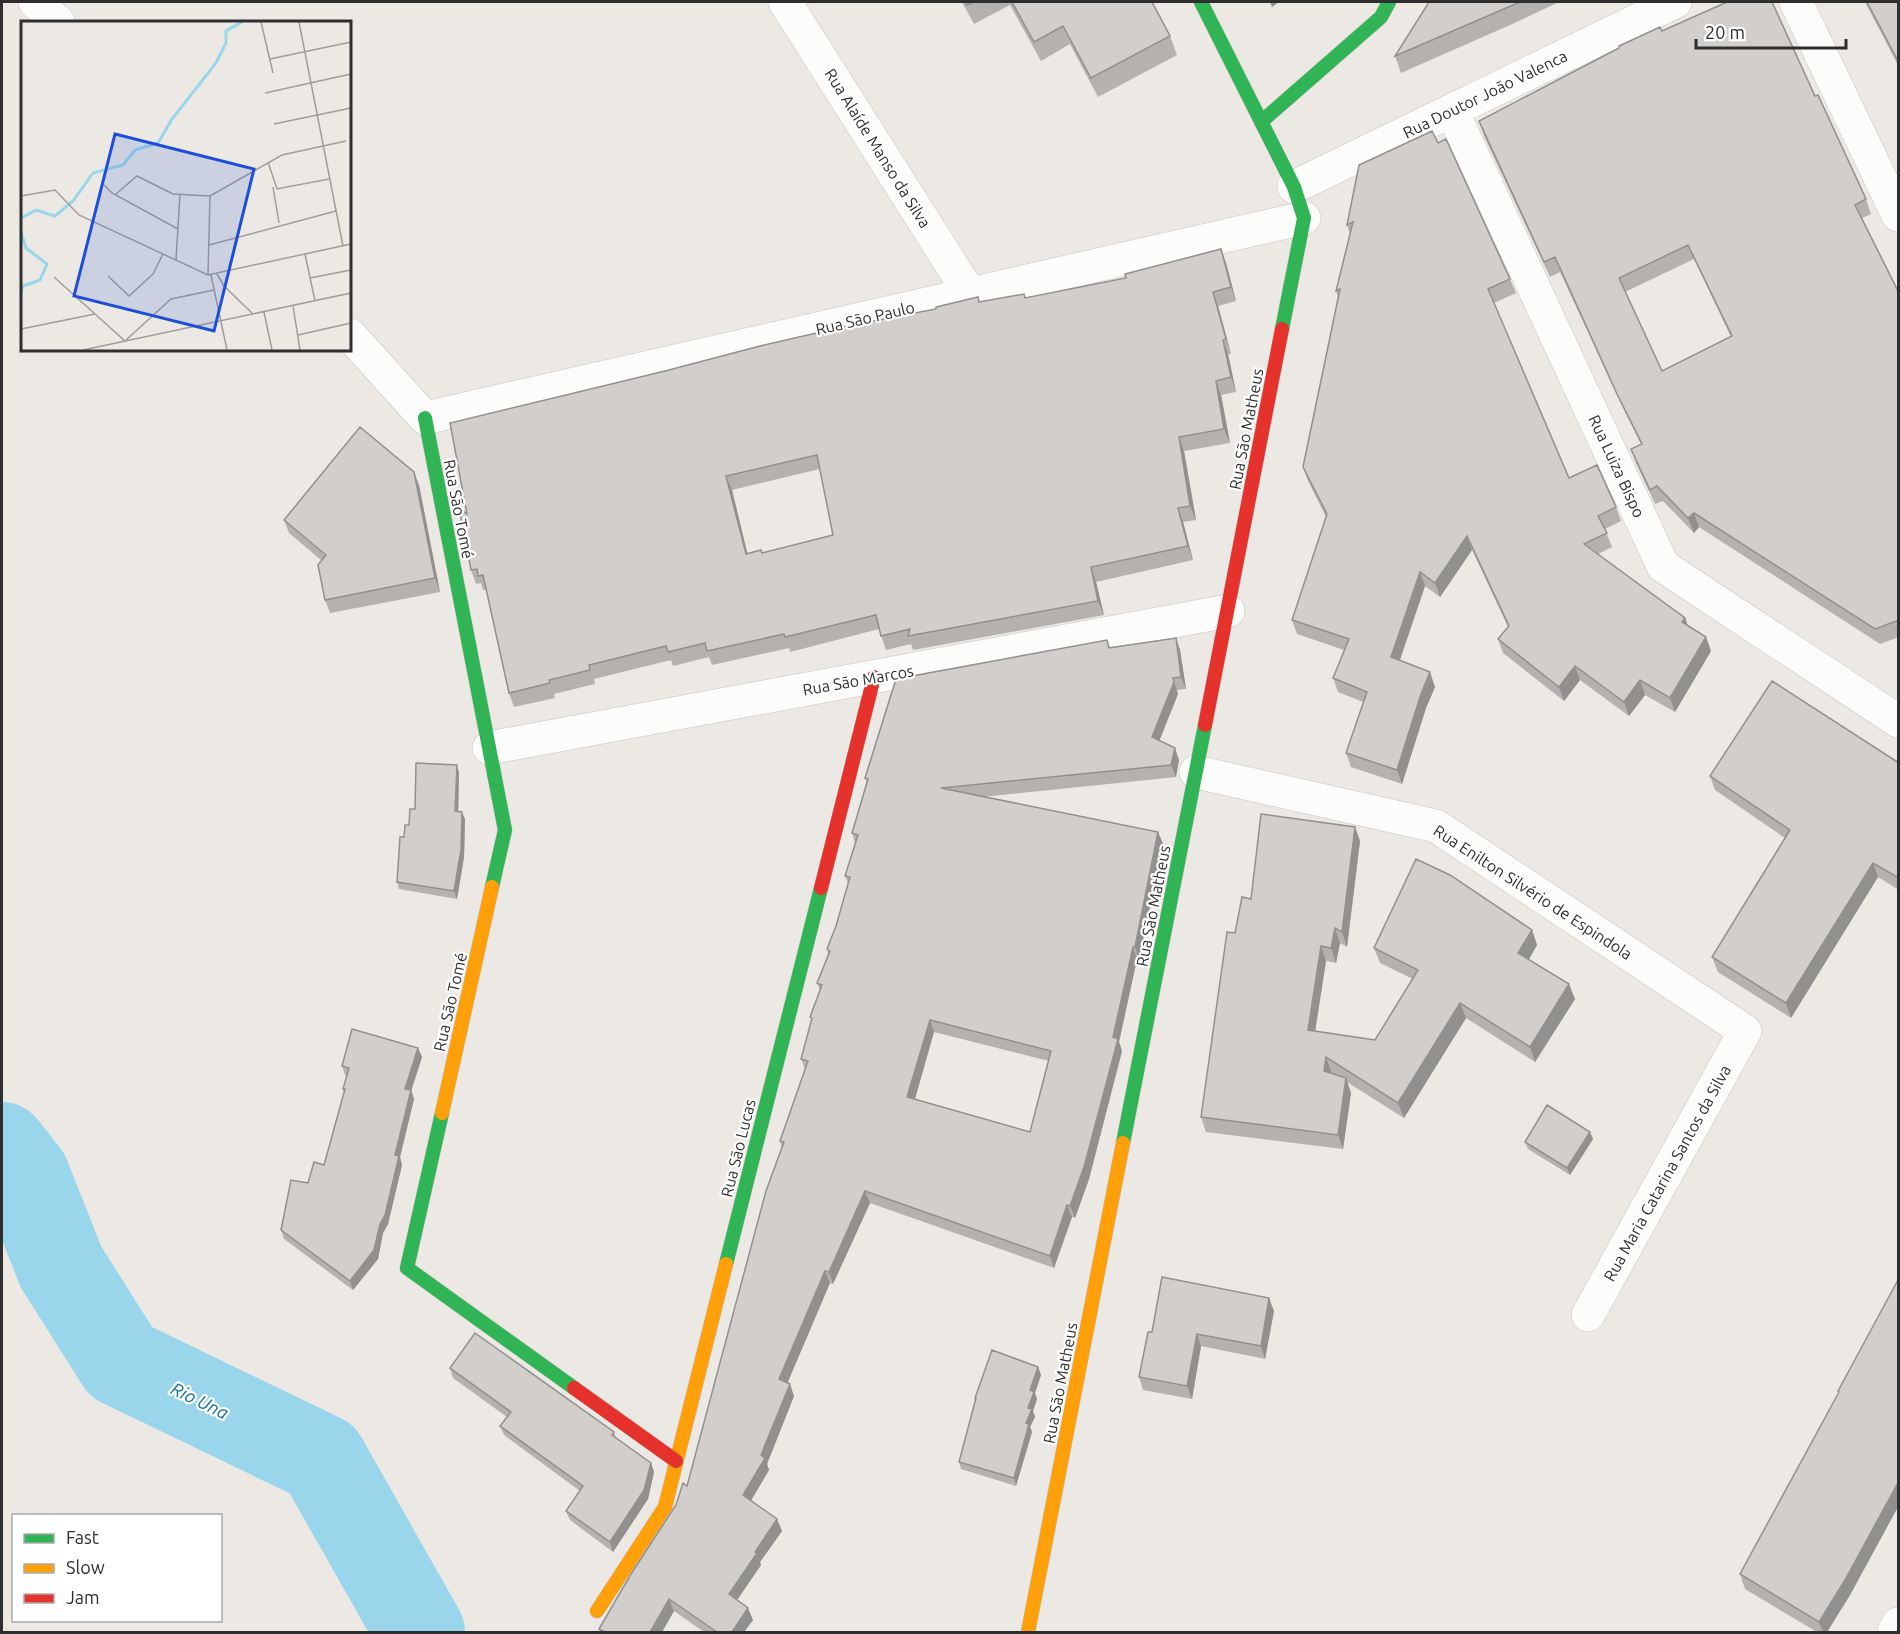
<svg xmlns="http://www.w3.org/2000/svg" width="1900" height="1634" viewBox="0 0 1900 1634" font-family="Ubuntu,sans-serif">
  <rect width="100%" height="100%" fill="#ece8e4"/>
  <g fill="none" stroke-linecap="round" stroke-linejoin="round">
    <path stroke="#99d6ec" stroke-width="90" d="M2 1147 25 1176 61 1267 121 1362 322 1459 420 1632"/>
    <g stroke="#c5c4c5" stroke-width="34">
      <path id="street" d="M35 2 58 22
        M785 2 970 294
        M1796 2 1898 215
        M1452 111 1663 566 1898 721
        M1294 187 1675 2
        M350 335 425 418 1304 218
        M489 748 1228 611
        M1196 772 1436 826 1745 1031 1588 1315
        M1894 1632 1898 1624"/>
    </g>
    <g stroke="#c5c4c5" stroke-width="15">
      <path id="fast" d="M1201 2 1294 187 1304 218 1282 329
        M1261 122 1381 17 1389 2
        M425 418 505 830 492 887
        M442 1113 407 1268 574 1388
        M1123 1143 1205 725
        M726 1264 821 888"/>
    </g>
    <g stroke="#c5c4c5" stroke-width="15">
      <path id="slow" d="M442 1113 492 887
        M597 1611 665 1507 726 1264
        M1028 1632 1123 1143"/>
    </g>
    <g stroke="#c5c4c5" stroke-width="15">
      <path id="jam" d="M1205 725 1282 329
        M821 888 874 677
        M574 1388 676 1461"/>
    </g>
    <use href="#street" stroke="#fcfcfb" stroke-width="33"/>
    <use href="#fast" stroke="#30b455" stroke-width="14"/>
    <use href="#slow" stroke="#ff9f0a" stroke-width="14"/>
    <use href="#jam" stroke="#e5322d" stroke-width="14"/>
  </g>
  <path fill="#b4b1af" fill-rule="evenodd" d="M962 2H1152L1170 36 1177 55 1098 97 1070 44 1041 61 1010 5 974 24Z
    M1429 2H1559L1510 25 1401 73 1395 56Z
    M1865 2H1899V67Z
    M1662 31 1815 96 1866 199 1871 214 1862 218 1899 293V637L1880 644 1699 527 1694 533 1663 501 1655 504 1636 463 1631 449 1641 444 1623 408 1560 272 1550 277 1484 136 1479 121ZM1694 259 1731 337 1662 371 1625 292Z
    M1438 143 1510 279 1516 293 1494 303 1569 478 1616 507 1621 521 1605 529 1612 547 1598 554 1685 618 1688 626 1706 637 1711 651 1675 712 1645 695 1629 716 1580 680 1564 701 1503 653 1498 639 1508 627 1472 550 1440 597 1425 586 1400 660 1435 687 1426 708 1402 784 1351 767 1346 753 1363 702 1338 692 1333 678 1344 650 1297 634 1292 620 1326 517 1308 481 1303 467 1338 297 1336 291 1350 234 1347 225Z
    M1226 263 1236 301 1218 306 1231 354H1228L1236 392 1221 395 1230 443 1184 451 1196 520 1183 522 1193 560 1096 582 1104 615 913 650 911 644 886 650 879 629 790 652 789 648 712 665 709 657 673 666 671 660 594 679 595 684 554 694 555 698 514 707 509 693 486 590H483L481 583 476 584 471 570 467 514 979 302 1024 294 1026 298ZM820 469 833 535 762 553H747L732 490Z
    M419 485 440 592 330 613 325 600 321 560 289 533 284 520Z
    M1176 638 1180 650 1186 689 1177 690 1178 694 1159 741 1179 760 1176 777 982 797 1158 832 1163 844 1139 959H1137L1119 1042 1122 1051 1089 1179 1075 1218 1072 1217 1054 1268 870 1203 833 1284 830 1283 787 1383 794 1396 767 1464 769 1470 751 1501 777 1519 782 1531 760 1562 761 1565 737 1600 753 1620 744 1632H704L674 1611 662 1632H600L599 1629 676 1505 687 1486 782 1147 780 1141 805 1069 801 1059 812 1020 810 1017 820 991 817 983 828 954 827 949 836 926 848 883 845 876 855 843 852 833 867 784 865 778 1107 640 1110 647ZM934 1032 1049 1061 1030 1132 915 1099Z
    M1899 763V890L1878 877 1791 1018 1718 972 1712 957 1785 838 1715 790 1710 776Z
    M459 772 458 812 465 819 464 857 457 899 399 889 397 882 404 837 415 809Z
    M1355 827 1360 841 1347 947 1340 943 1336 963 1326 961 1315 1031 1375 1040 1413 979 1380 963 1374 948 1532 930 1537 945 1529 959 1575 999 1535 1062 1466 1018 1404 1118 1347 1082 1351 1093 1343 1149 1206 1132 1201 1117 1235 933 1251 899Z
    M418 1048 422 1057 411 1090 414 1099 400 1157 402 1165 388 1224 383 1233 378 1259 353 1290 284 1239 281 1230 308 1183 324 1165 344 1093 343 1089 347 1076 345 1075 342 1066Z
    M1590 1132 1593 1139 1570 1175 1528 1149 1525 1142Z
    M1899 1278V1505L1850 1595 1827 1632H1817L1745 1589 1740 1574 1839 1393 1838 1391Z
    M1274 1311 1265 1359 1201 1346 1192 1399 1143 1390 1139 1377 1152 1332Z
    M1038 1367 1041 1375 1035 1393 1037 1399 1033 1411 1035 1417 1030 1427 1032 1432 1016 1486 961 1469 959 1462 976 1400 975 1398Z
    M450 1368 614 1432 616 1438 651 1463 654 1472 648 1499 613 1552 570 1520 566 1511 580 1491 504 1435 500 1426 507 1417 453 1378Z"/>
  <path fill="#92908e" d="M1270 2H1279L1272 7Z
    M1221 249 1226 263 1236 301 1231 287Z
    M1213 292 1218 306 1231 354 1226 339Z
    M1223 340 1228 354 1236 392 1231 377Z
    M1216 381 1221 395 1230 443 1224 429Z
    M1179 437 1184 451 1196 520 1190 506Z
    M414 472 419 485 440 592 435 578Z
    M726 476 732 490 751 568 746 554Z
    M1178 508 1183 522 1193 560 1188 546Z
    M1694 513 1699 527 1694 533 1688 518Z
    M1467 536 1472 550 1440 597 1435 583Z
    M1091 567 1096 582 1104 615 1098 601Z
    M1420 572 1425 586 1396 671 1391 657Z
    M1685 618 1690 632 1682 622Z
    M1706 637 1711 651 1675 712 1670 698Z
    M1176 638 1180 650 1186 689 1181 677Z
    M1575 666 1580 680 1564 701 1559 687Z
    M1430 672 1435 687 1426 708 1402 784 1397 770 1421 694Z
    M1173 678 1178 694 1156 749 1152 737Z
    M1640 680 1645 695 1629 716 1624 702Z
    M1175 748 1179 760 1176 777 1171 765Z
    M457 765 459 772 458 819 455 811Z
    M462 812 465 819 464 857 457 899 454 891Z
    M1355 827 1360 841 1347 947 1342 932Z
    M1158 832 1163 844 1139 959 1135 947Z
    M1873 863 1878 877 1791 1018 1786 1003Z
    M1335 928 1340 943 1336 963 1331 948Z
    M1532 930 1537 945 1524 968 1518 953Z
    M1321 946 1326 961 1313 1045 1308 1030Z
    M1133 947 1137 959 1119 1042 1122 1051 1089 1179 1075 1218 1070 1206 1113 1037Z
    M1569 984 1575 999 1535 1062 1530 1047Z
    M1460 1003 1466 1018 1404 1118 1398 1103Z
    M930 1020 934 1032 912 1109 907 1097Z
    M418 1048 422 1057 409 1098 405 1089Z
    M1326 1057 1331 1071 1329 1086 1324 1071Z
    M1346 1078 1351 1093 1343 1149 1338 1135Z
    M411 1090 414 1099 400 1157 402 1165 388 1224 383 1233 378 1259 353 1290 350 1281 395 1155Z
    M1590 1132 1593 1139 1570 1175 1567 1168Z
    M865 1191 870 1203 833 1284 829 1272Z
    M1067 1205 1072 1217 1054 1268 1050 1256Z
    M825 1271 830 1283 784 1391 779 1379Z
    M1269 1298 1274 1311 1265 1359 1261 1346Z
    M1197 1334 1201 1346 1192 1399 1187 1386Z
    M1038 1367 1041 1375 1035 1393 1037 1399 1033 1411 1035 1417 1030 1427 1032 1432 1016 1486 1014 1478 1026 1423 1030 1390Z
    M790 1384 794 1396 767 1464 769 1470 747 1507 743 1495 761 1455Z
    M651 1463 654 1472 648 1499 613 1552 610 1542Z
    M1899 1481V1505L1850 1595 1827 1632H1823L1819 1622Z
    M777 1519 782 1531 760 1562 761 1565 733 1606 729 1594 755 1552Z
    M669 1599 674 1611 662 1632H650Z
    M748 1608 753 1620 744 1632H732Z"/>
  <path fill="#d1cecb" stroke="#92908e" stroke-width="1.5" fill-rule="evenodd" d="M965 2H974L967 5Z
    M1012 2H1152L1170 36 1091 78 1063 26 1034 42Z
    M1429 2H1520L1395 56Z
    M1727 2H1772L1815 96 1818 95 1866 199 1855 205 1899 293V620L1875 629 1694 513 1688 518 1657 486 1650 490 1631 449 1642 444 1617 394 1555 257 1544 262 1479 121 1619 48V46L1660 27 1662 31ZM1688 245 1732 336 1662 371 1619 278Z
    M1867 2H1899V63Z
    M1432 131 1438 143 1446 139 1510 279 1488 289 1569 478 1597 465 1616 507 1598 516 1607 533 1584 544 1685 618 1682 622 1706 637 1670 698 1640 680 1624 702 1575 666 1559 687 1498 639 1509 626 1467 536 1435 583 1420 572 1391 657 1430 672 1421 694 1397 770 1346 753 1367 692 1333 678 1349 639 1292 620 1327 514 1303 467 1340 289 1336 291 1353 222 1347 225 1359 165Z
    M1221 249 1231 287 1213 292 1226 339 1223 340 1231 377 1216 381 1224 429 1179 437 1190 506 1178 508 1188 546 1091 567 1098 601 908 636 910 629 881 636 876 615 785 637 784 634 707 651 705 643 668 652 666 646 589 665 590 670 549 680 550 683 509 693 483 575 478 576 477 569 471 570 459 508 467 514 450 423 665 371 760 346 847 326 936 309V307L978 297 979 302 1024 294 1025 298 1126 278 1125 274ZM817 455 833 535 762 553 761 550 746 554 726 476Z
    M360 427 414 472 435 578 325 600 318 565 326 555 284 520Z
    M1176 638 1181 677 1173 678 1174 682 1152 737 1175 748 1171 765 941 788 1158 832 1135 947H1133L1113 1037 1118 1039 1084 1167 1070 1206 1067 1205 1050 1256 865 1191 829 1272 825 1271 779 1379 790 1384 761 1455 765 1458 743 1495 777 1519 755 1552 757 1553 729 1594 748 1608 732 1632H717L669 1599 650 1632H605L599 1629 631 1574 676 1505 683 1483 687 1486 766 1191 784 1142 780 1141 808 1061 801 1059 812 1018 810 1017 822 985 817 983 830 951 827 949 836 926 850 877 845 876 858 835 852 833 868 779 865 778 896 679 1107 640 1109 648ZM930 1020 1051 1051 1030 1132 907 1097Z
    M1772 681 1899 763V878L1873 863 1786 1003 1712 957 1790 830 1710 776Z
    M416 763 457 765 455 811 462 812 461 850 454 891 397 882 400 837H404L405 825H409L410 809H415Z
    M1261 814 1355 827 1342 932 1335 928 1331 948 1321 946 1308 1030 1375 1040 1418 970 1374 948 1416 859 1450 875 1532 930 1518 953 1569 984 1530 1047 1460 1003 1398 1103 1326 1057 1324 1071 1346 1078 1338 1135 1201 1117 1227 932 1235 933 1242 897 1251 899Z
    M352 1029 418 1048 405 1089 411 1090 395 1155 399 1156 385 1215 380 1224 374 1250 350 1281 281 1230 291 1180 308 1183 314 1162 324 1165 345 1089H343L349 1068 342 1066Z
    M1547 1105 1590 1132 1567 1168 1525 1142Z
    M1162 1277 1269 1298 1261 1346 1197 1334 1187 1386 1139 1377 1148 1332H1152Z
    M1899 1278V1481L1845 1580 1819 1622 1740 1574 1839 1392 1838 1391Z
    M475 1333 614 1432 612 1435 651 1463 644 1490 610 1542 566 1511 583 1486 500 1426 511 1412 450 1368Z
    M992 1350 1038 1367 1030 1390 1034 1392 1028 1408 1032 1409 1026 1423 1029 1424 1014 1478 959 1462 976 1398H975Z"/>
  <g text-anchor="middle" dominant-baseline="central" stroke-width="4.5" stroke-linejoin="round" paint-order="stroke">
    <g font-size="16" fill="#2e2e2e" stroke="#fff">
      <text transform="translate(1485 94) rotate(-26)">Rua Doutor João Valenca</text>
      <text transform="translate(878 148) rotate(58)">Rua Alaíde Manso da Silva</text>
      <text transform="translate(865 318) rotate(-13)">Rua São Paulo</text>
      <text transform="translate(1246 429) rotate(-79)">Rua São Matheus</text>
      <text transform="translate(1617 466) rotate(65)">Rua Luiza Bispo</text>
      <text transform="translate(459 509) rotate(79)">Rua São Tomé</text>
      <text transform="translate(858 680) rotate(-10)">Rua São Marcos</text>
      <text transform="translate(1533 892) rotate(33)">Rua Enilton Silvério de Espindola</text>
      <text transform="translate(1153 906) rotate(-79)">Rua São Matheus</text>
      <text transform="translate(450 1002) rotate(-77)">Rua São Tomé</text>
      <text transform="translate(738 1148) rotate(-76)">Rua São Lucas</text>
      <text transform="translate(1667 1173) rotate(-61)">Rua Maria Catarina Santos da Silva</text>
      <text transform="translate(1060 1383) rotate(-79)">Rua São Matheus</text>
    </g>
    <g font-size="18" font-style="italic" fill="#0d6fa3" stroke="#fff">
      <text transform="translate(200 1400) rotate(26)">Rio Una</text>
    </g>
  </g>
  <g transform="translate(21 21)">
    <rect width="330" height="330" fill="#ece8e4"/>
    <path fill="none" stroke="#99d6ec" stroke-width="3" d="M0 197 15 189 34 195 52 180 72 152 102 144 114 129 137 122 151 98 195 42 205 22V10L221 1M0 211 5 227 26 243 19 259 2 265 0 271"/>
    <path fill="none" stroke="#a09e9b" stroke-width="1.5" d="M240 1 252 52M278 1 322 225M249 38 330 21M244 72 330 53M253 103 330 87M247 141 256 168 308 158M83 164 91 172 157 208M252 166 258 202M94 174 116 155 152 173 189 175M0 175 34 169 58 194 187 254 330 223M189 175 261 134 325 120M188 224 315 190M284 233 294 280M155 239 159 173M196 253 203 265 232 293M187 254 189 175M190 254 206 329M87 255 108 275 132 253 142 233M33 256 104 320 150 278 193 269M289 257 330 249M272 285 279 329M243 291 251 329M0 308 74 293M277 314 330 302M62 329 330 272"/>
    <path fill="#1d4ed8" fill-opacity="0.15" stroke="#1d4ed8" stroke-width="3" d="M94 113 233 148 193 310 53 275Z"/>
    <rect width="330" height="330" fill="none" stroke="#2e2e2e" stroke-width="3"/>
  </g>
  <rect width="1900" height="1634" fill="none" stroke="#2e2e2e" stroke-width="6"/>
  <rect x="12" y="1514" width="210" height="108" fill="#ffffff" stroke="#ababab" stroke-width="1.5"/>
  <rect x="24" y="1534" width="30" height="9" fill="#30b455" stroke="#ababab" stroke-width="1.5"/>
  <text x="66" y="1544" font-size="18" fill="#2e2e2e">Fast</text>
  <rect x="24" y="1564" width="30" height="9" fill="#ff9f0a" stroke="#ababab" stroke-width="1.5"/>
  <text x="66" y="1574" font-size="18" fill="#2e2e2e">Slow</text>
  <rect x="24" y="1594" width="30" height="9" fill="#e5322d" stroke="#ababab" stroke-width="1.5"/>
  <text x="66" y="1604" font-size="18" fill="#2e2e2e">Jam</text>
  <path d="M1696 39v9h150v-9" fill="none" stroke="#2e2e2e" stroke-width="3"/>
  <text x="1705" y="39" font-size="18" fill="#2e2e2e" stroke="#ffffff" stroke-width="4.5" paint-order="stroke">20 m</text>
</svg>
